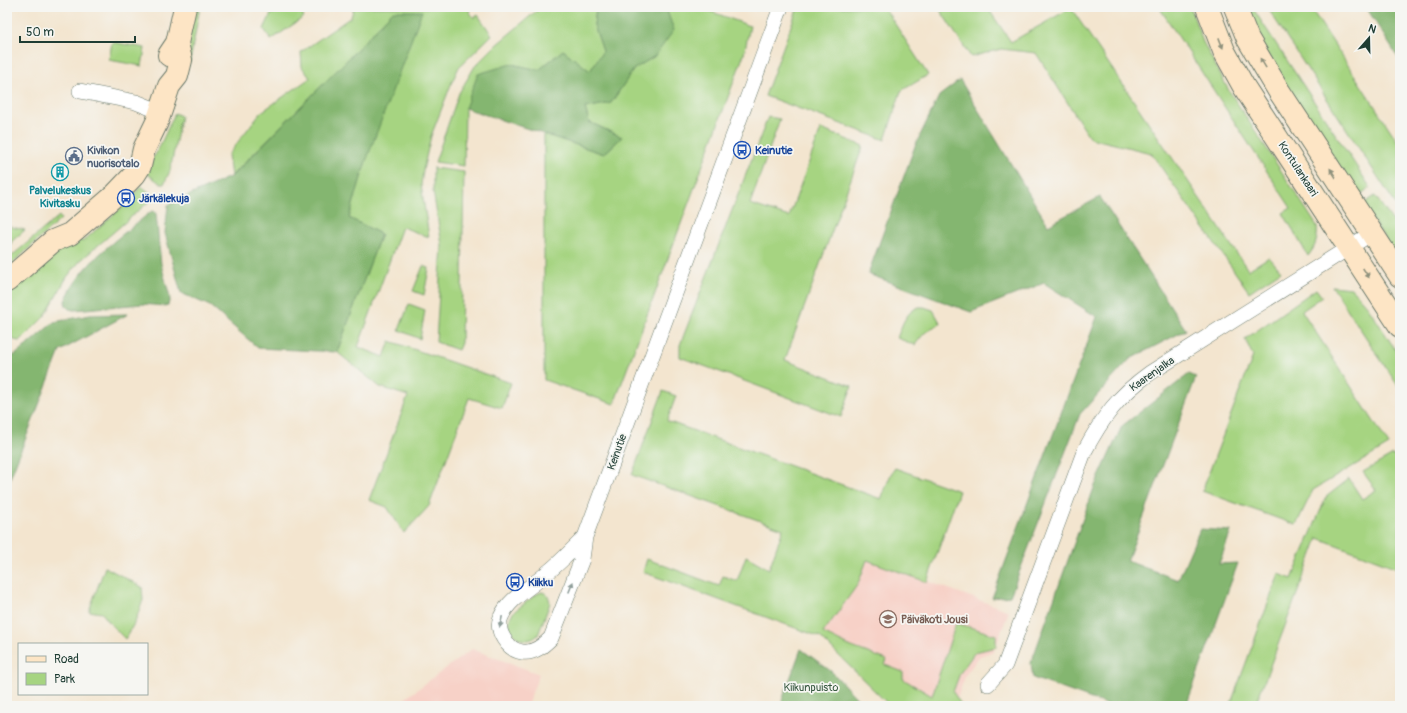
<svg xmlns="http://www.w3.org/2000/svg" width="1407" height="713" viewBox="0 0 1407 713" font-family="Pangolin,sans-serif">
  <rect width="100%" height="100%" fill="#f6f6f2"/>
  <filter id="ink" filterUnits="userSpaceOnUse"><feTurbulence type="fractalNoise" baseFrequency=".025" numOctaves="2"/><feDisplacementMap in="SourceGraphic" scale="8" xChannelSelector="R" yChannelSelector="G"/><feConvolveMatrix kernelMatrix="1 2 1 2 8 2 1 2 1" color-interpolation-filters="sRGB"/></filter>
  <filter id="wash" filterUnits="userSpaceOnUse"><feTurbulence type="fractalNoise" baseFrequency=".012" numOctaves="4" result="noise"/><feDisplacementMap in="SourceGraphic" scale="16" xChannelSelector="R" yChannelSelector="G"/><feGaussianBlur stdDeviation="0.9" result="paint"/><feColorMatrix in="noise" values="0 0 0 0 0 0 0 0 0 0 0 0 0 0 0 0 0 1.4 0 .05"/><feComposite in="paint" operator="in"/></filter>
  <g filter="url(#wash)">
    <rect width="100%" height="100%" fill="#f3e5cf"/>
    <path fill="#f7d1c7" d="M793 532 1009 611 994 651 980 656 966 674 958 696 949 706H890L820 637 777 622Z
      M472 649 539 674 527 706H395Z"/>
    <path fill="#a6d481" stroke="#62885a" d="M194 7H200L190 62 184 61Z
      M291 7H297L304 17 271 40 264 29 271 14Z
      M354 7H472L469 11 474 18 478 15 492 35 459 67 452 82 431 136 423 170 421 185 429 237 402 227 358 347 384 357 390 341 511 383 502 408 469 398 429 506 404 533 387 507 369 500 408 396 380 387 337 352 381 234 349 218 365 164 393 11 346 61 231 176 228 155 260 113 310 78 302 67 301 52 351 17Z
      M541 7H596L594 25 603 51 590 71 563 50 539 70 511 64 465 108 464 166 435 162 459 93 475 66 496 45Z
      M669 7H699L750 26 744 54 614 404 544 380V134L604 154 622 137 589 122 585 108 611 103 634 69 655 56 666 11Z
      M798 7H884L928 75 901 91 885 140 765 96Z
      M938 7H987L1011 42 1071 8 1248 270 1269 257 1281 271 1249 292 1151 153 1090 138 1036 53 1001 49 971 57Z
      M1159 7H1190L1203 42 1228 89 1317 226C1318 239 1316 246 1308 256L1283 213 1291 208Z
      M1244 7H1252L1370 187 1359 196 1275 71Z
      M1267 7H1310L1400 145V211Z
      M112 42 145 48 142 66 109 60Z
      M175 113 181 116 170 171 164 184H161L144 171 157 152Z
      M768 117 780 119 750 204 789 217 821 129 863 146 785 360 852 386 841 417 680 357V345Z
      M433 168 464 172 461 343 458 350 436 342 442 245 433 191Z
      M141 186 154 196 152 199 80 261 67 277 45 316 21 340 19 341 14 340 7 331V294L77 236 82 242 128 202Z
      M1375 196 1400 231V261L1362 205Z
      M59 216 61 219 7 268V260Z
      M7 226 25 230 12 241 10 246 7 249Z
      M423 266 429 268 424 295 413 291Z
      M1332 286 1351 288 1368 307 1400 357V389Z
      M1316 289 1322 297 1302 311 1389 445 1313 490 1296 525 1202 491 1253 356 1245 339Z
      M409 304 425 310 420 339 399 330Z
      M919 307H924L933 310 941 324C927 329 924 333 915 345L897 338C902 326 905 312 919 307Z
      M663 391 676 396 667 421 881 499 891 474 895 468 959 491 927 582 867 560 858 584 823 633 849 646 887 660 885 665 903 672V679L932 696 956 623 996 635V647L975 652 960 673 953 692 962 706H890L820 637 643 572 647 559 719 586 723 576 737 581 746 556 769 569 783 529 632 475Z
      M1393 455 1400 462V569L1318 538 1255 706H1230L1279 574 1292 579 1326 497 1349 479 1362 499 1376 490 1363 472Z
      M105 567 142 587 143 600 135 622 125 639 113 627 102 613 89 611Z
      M542 592C548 594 549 597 550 603L538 635C524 649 501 631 512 614 515 610 520 607 524 604 530 599 535 594 542 592Z"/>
    <path fill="#84b66f" stroke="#527a52" d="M596 7H669L667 11 674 30 655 56 634 69 611 103 585 108 589 122 622 137 604 154 465 108 478 74 511 64 539 70 563 50 590 71 603 51 594 25Z
      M1366 7H1400V61Z
      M393 11H422L365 164 349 218 381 234 337 352 258 348 210 306 181 293 165 233 168 205 232 176 346 61Z
      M960 80 1048 225 1100 197 1186 330 1130 359 1080 414 1010 596 992 598 1097 317 1044 283 971 312 868 274 915 146 939 96Z
      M152 211H154L156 214 161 264 170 298 168 305 164 306 142 304 74 310C67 309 66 307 65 301 82 262 120 237 152 211Z
      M128 314 60 351 7 486V348L14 356 54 322 90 315Z
      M1189 374 1196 377 1127 561 1178 580 1200 529 1231 531 1219 564 1238 563 1186 706H1111L1033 678 1031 663 1094 488 1122 426Z
      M801 649 832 672 864 706H780Z"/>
  </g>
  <g filter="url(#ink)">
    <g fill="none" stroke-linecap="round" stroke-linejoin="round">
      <g stroke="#69786a" stroke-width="16">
        <path id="street" d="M80 91 136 102 161 112
          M585 537C573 549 561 562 547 573 533 586 508 599 501 617 495 631 508 650 522 652 534 654 544 645 551 638L582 559 585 537 781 7
          M988 684 1005 665 1084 452C1102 418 1119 395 1150 373L1372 233"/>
      </g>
      <g stroke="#69786a" stroke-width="24">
        <path id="secondary" d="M1207 7 1224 51 1244 87 1400 326
          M1235 7 1248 39 1279 91 1400 276
          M169 55 177 43 185 7
          M7 281 53 241 70 234 114 196 135 174 140 166 144 149 157 122 169 86 177 76 181 60 177 43"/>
      </g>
      <use href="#street" stroke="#fff" stroke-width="15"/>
      <use href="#secondary" stroke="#fde5c5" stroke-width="22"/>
    </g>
    <defs><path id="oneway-solid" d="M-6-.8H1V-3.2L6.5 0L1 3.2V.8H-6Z"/></defs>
    <g fill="#8e917c">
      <use href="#oneway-solid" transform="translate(1221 43) rotate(69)"/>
      <use href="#oneway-solid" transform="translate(1263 63) rotate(-121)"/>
      <use href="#oneway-solid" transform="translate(1333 173) rotate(-123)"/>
      <use href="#oneway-solid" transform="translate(1366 273) rotate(57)"/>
    </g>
    <g fill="#8f9e9a">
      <use href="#oneway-solid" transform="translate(571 587) rotate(-68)"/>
      <use href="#oneway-solid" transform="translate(501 622) rotate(102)"/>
    </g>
  </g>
  <defs>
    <g id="bus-ring" transform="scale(0.9)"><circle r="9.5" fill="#f6f6f2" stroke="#1a4fb4" stroke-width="1.5"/><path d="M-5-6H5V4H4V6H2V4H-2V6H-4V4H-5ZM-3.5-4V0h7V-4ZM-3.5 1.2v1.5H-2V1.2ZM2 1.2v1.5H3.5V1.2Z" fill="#1a4fb4"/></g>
    <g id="civic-ring" transform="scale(0.9)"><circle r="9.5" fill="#f6f6f2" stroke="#5c6f8a" stroke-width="1.5"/><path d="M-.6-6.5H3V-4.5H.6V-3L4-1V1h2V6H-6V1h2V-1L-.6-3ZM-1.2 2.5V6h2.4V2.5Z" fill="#5c6f8a"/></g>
    <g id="building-ring" transform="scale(0.9)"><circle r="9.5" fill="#f6f6f2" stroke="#0f9aa8" stroke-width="1.5"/><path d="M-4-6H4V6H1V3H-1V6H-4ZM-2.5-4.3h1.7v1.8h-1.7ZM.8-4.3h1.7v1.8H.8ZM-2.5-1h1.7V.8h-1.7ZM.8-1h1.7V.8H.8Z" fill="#0f9aa8"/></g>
    <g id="school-ring" transform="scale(0.9)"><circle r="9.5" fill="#f6f6f2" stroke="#8d6e63" stroke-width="1.5"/><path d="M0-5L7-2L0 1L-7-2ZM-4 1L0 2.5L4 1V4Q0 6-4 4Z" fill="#8d6e63"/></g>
  </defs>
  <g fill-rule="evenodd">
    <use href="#bus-ring" x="742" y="150"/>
    <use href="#civic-ring" x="74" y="156"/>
    <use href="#building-ring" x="60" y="172"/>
    <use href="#bus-ring" x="126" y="198"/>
    <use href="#bus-ring" x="515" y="582"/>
    <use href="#school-ring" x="888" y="619"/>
  </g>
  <g text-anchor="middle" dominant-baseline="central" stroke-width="3.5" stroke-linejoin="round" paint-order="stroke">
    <g font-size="11" font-weight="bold" fill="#4e5e75" stroke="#f6f6f2" text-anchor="start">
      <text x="87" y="150">Kivikon<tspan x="87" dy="13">nuorisotalo</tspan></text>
    </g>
    <g font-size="11" font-weight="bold" fill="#164399" stroke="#f6f6f2" text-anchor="start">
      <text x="755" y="150">Keinutie</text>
      <text x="139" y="198">Järkälekuja</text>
      <text x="528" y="582">Kiikku</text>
    </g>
    <g font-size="11" fill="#1f3d34" stroke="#f6f6f2">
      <text transform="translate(1298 169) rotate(57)">Kontulankaari</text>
      <text transform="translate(1152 374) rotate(-35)">Kaarenjalka</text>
      <text transform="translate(617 452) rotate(-70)">Keinutie</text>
    </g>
    <g font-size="11" font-weight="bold" fill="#0d838f" stroke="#f6f6f2">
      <text x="60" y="190">Palvelukeskus<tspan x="60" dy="13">Kivitasku</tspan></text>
    </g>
    <g font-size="11" font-weight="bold" fill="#785e54" stroke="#f6f6f2" text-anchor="start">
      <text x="901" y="619">Päiväkoti Jousi</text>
    </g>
    <g font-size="11" fill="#3a5b43" stroke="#f6f6f2">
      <text x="811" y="687">Kiikunpuisto</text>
    </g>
  </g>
  <rect width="1407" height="713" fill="none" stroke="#f6f6f2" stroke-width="24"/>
  <rect x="18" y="643" width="130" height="52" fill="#f6f6f2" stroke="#a0aca6"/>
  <rect x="26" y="656" width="20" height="6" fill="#fde5c5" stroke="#a0aca6"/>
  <text x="54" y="663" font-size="12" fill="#1f3d34">Road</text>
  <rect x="26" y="673" width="20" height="12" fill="#a6d481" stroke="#a0aca6"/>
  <text x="54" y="683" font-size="12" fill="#1f3d34">Park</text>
  <g transform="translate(1369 38) rotate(20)" stroke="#f6f6f2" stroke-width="3" paint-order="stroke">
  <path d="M0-3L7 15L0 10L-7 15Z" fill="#1f3d34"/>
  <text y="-6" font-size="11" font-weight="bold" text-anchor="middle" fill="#1f3d34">N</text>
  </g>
  <path d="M20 36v6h115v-6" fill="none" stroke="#1f3d34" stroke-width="2"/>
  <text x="26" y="36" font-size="12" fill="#1f3d34" stroke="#f6f6f2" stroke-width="3" paint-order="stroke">50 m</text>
</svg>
